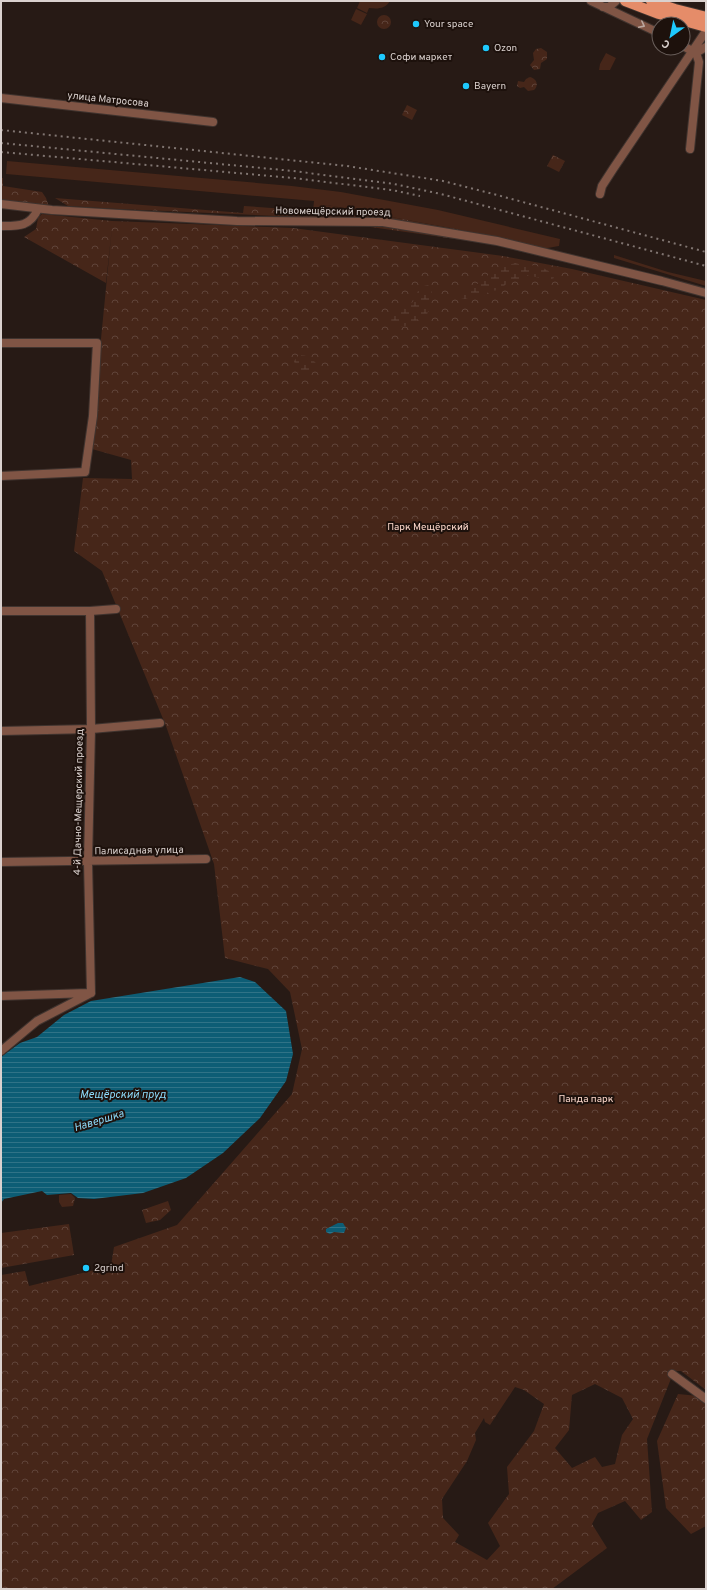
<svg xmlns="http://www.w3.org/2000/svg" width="707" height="1590" viewBox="0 0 707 1590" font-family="Overpass,sans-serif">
  <defs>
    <pattern id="forest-crowns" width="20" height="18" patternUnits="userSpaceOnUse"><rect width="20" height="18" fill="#462619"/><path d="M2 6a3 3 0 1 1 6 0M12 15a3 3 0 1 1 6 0" fill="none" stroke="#604439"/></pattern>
    <pattern id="wetland-marsh" width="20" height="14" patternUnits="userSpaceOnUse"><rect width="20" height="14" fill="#462619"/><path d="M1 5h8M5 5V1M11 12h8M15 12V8" fill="none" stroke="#604439"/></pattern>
    <pattern id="water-rules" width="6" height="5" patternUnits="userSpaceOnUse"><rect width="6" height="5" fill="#0d5d75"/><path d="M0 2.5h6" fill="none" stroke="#307387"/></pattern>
  </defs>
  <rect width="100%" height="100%" fill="#271a15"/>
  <path fill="#462619" d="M360 1H390C385 9 378 9 369 8L367 13 357 8Z
    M356 9 367 14 361 25 351 20Z
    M606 53 616 58 610 70H599L600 64Z
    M7 161 292 186 341 192 438 210 560 239 559 246 542 249 512 247 509 239 327 205 313 211 314 201 6 174Z
    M614 255 668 272 706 281V286L614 258Z"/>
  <path fill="url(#forest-crowns)" fill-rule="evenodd" d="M377 22a7 7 0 1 1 14 0a7 7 0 1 1-14 0Z
    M541 48 547 52V59L541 63 540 69 534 70 530 65 534 60 533 53 536 49Z
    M530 77C537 79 539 85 534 90L528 91 524 87 520 88 517 86 518 81 524 82 526 79Z
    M407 105 417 110 412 120 402 115Z
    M553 155 565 161 559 172 547 166Z
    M1 178H3V186L42 192 46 198 49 207 1 199Z
    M55 198 243 213 244 206 313 211 327 205 509 239 512 247 300 217 119 209 68 206Z
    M42 214 112 221 293 228 503 256 572 269 706 300V1390L681 1371H674L647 1439 652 1512 641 1520 625 1501 598 1513 592 1524 607 1548 552 1589H1V1275L25 1271 29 1286 111 1266 114 1247 177 1225 292 1094 302 1049 290 992 268 969 225 958 214 864 166 726 102 571 74 551 83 478 132 479 131 460 92 449 96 417 101 339 112 227 106 283 24 237 36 229 38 218ZM595 1384 622 1398 633 1419 622 1435 615 1464 602 1467 595 1457 572 1468 555 1448 569 1430 572 1395ZM515 1387 524 1390 544 1404 534 1431 507 1467 509 1494 488 1523 500 1546 487 1560 455 1542 459 1535 443 1518 442 1499 467 1461 476 1440 475 1433 484 1418 485 1422 490 1425Z
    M71 1194 75 1198 73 1206 62 1207 59 1202V1195Z
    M168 1201 171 1210 160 1220 146 1223 142 1210Z
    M69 1224 74 1255 1 1268V1233Z
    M678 1394 698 1396 706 1402V1526L691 1534 666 1508 657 1441Z"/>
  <path fill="url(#wetland-marsh)" d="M516 263 524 266C533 263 551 268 554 278L550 280 526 275 519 279 510 280 500 290 490 291 483 296H474L465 299 461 298 458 295 462 287 476 285 497 268Z
    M428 285C436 294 430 304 427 315L419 318 413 325 395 327 391 319 396 311 405 308 412 303 420 287Z
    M299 355C307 355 311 358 317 364L316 369 305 373 296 367 294 361Z"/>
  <path fill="url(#water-rules)" d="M240 977 255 982 286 1011 293 1054 286 1081 260 1118 223 1153 186 1178 143 1193 94 1199 78 1198 71 1193 47 1195 42 1191 4 1199 1 1203V1057L20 1043 37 1037 64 1015 91 1001Z
    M338 1223H343L346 1228 344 1233 334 1232 330 1234 326 1232V1229Z"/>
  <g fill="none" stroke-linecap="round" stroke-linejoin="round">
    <g stroke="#40342f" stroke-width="10">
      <path id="minor" d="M591 1 659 33
        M603 7H609L616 1
        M683 46 696 53 699 62 690 149
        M692 50 699 51 706 47
        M1 98 213 122
        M600 194 602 186 613 169 706 31
        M1 204 52 210 237 221 383 222 497 241 662 281 706 293
        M1 226C18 226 30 227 38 209
        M1 343H97L93 416 85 472 1 476
        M1 611H90L116 609
        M90 611 91 729 88 862 91 993
        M1 731 91 729 160 723
        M1 862 206 859
        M1 996 88 993
        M1 1051 37 1021 91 993
        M672 1374 706 1399"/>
    </g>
    <g stroke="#40342f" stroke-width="12">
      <path id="major" d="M625 1 659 14 706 27
        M651 1 675 9 706 17"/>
    </g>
    <use href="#minor" stroke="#805545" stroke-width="8"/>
    <use href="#major" stroke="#e58c69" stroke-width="10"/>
    <path stroke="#807571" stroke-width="2" stroke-dasharray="2 4" stroke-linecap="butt" d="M1 130 347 166 443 181 497 195 706 252
      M1 143 293 171 394 184 441 194 706 266
      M1 152 293 178 392 190 420 196"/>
  </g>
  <defs><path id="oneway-chevron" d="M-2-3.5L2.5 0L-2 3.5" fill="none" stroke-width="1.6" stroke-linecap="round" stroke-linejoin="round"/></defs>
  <use stroke="#baa69e" href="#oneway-chevron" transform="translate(642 25) rotate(27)"/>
  <g fill="#1ec9fd" stroke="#1d110c" stroke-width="1.5">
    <circle cx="416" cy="24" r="4"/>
    <circle cx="486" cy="48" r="4"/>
    <circle cx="382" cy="57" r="4"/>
    <circle cx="466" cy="86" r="4"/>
    <circle cx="86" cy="1268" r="4"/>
  </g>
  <g text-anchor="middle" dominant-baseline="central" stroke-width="4" stroke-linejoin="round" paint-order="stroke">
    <g font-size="10" fill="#dad1ce" stroke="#1d110c" text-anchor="start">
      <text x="424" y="24">Your space</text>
      <text x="494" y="48">Ozon</text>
      <text x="390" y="57">Софи маркет</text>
      <text x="474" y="86">Bayern</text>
      <text x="94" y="1268">2grind</text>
    </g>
    <g font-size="10" fill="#dad1ce" stroke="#1d110c">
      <text transform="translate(108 100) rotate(6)">улица Матросова</text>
      <text transform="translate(333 212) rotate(1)">Новомещёрский проезд</text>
      <text transform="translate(79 802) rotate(-89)">4-й Дачно-Мещерский проезд</text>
      <text transform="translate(139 851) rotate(-1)">Палисадная улица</text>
    </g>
    <g font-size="10" fill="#fbd7ca" stroke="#1d110c">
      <text x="428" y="527">Парк Мещёрский</text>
      <text x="586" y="1099">Панда парк</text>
    </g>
    <g font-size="11" font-style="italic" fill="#8cdaf9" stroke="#1d110c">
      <text x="123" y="1095">Мещёрский пруд</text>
      <text transform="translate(99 1121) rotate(-17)">Навершка</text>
    </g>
  </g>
  <rect width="707" height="1590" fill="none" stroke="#dad1ce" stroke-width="4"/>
  <g transform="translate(671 36) rotate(213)"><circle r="19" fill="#1d110c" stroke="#695e5a"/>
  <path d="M0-3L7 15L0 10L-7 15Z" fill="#1ec9fd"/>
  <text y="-6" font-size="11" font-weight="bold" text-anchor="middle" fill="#dad1ce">С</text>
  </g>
</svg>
